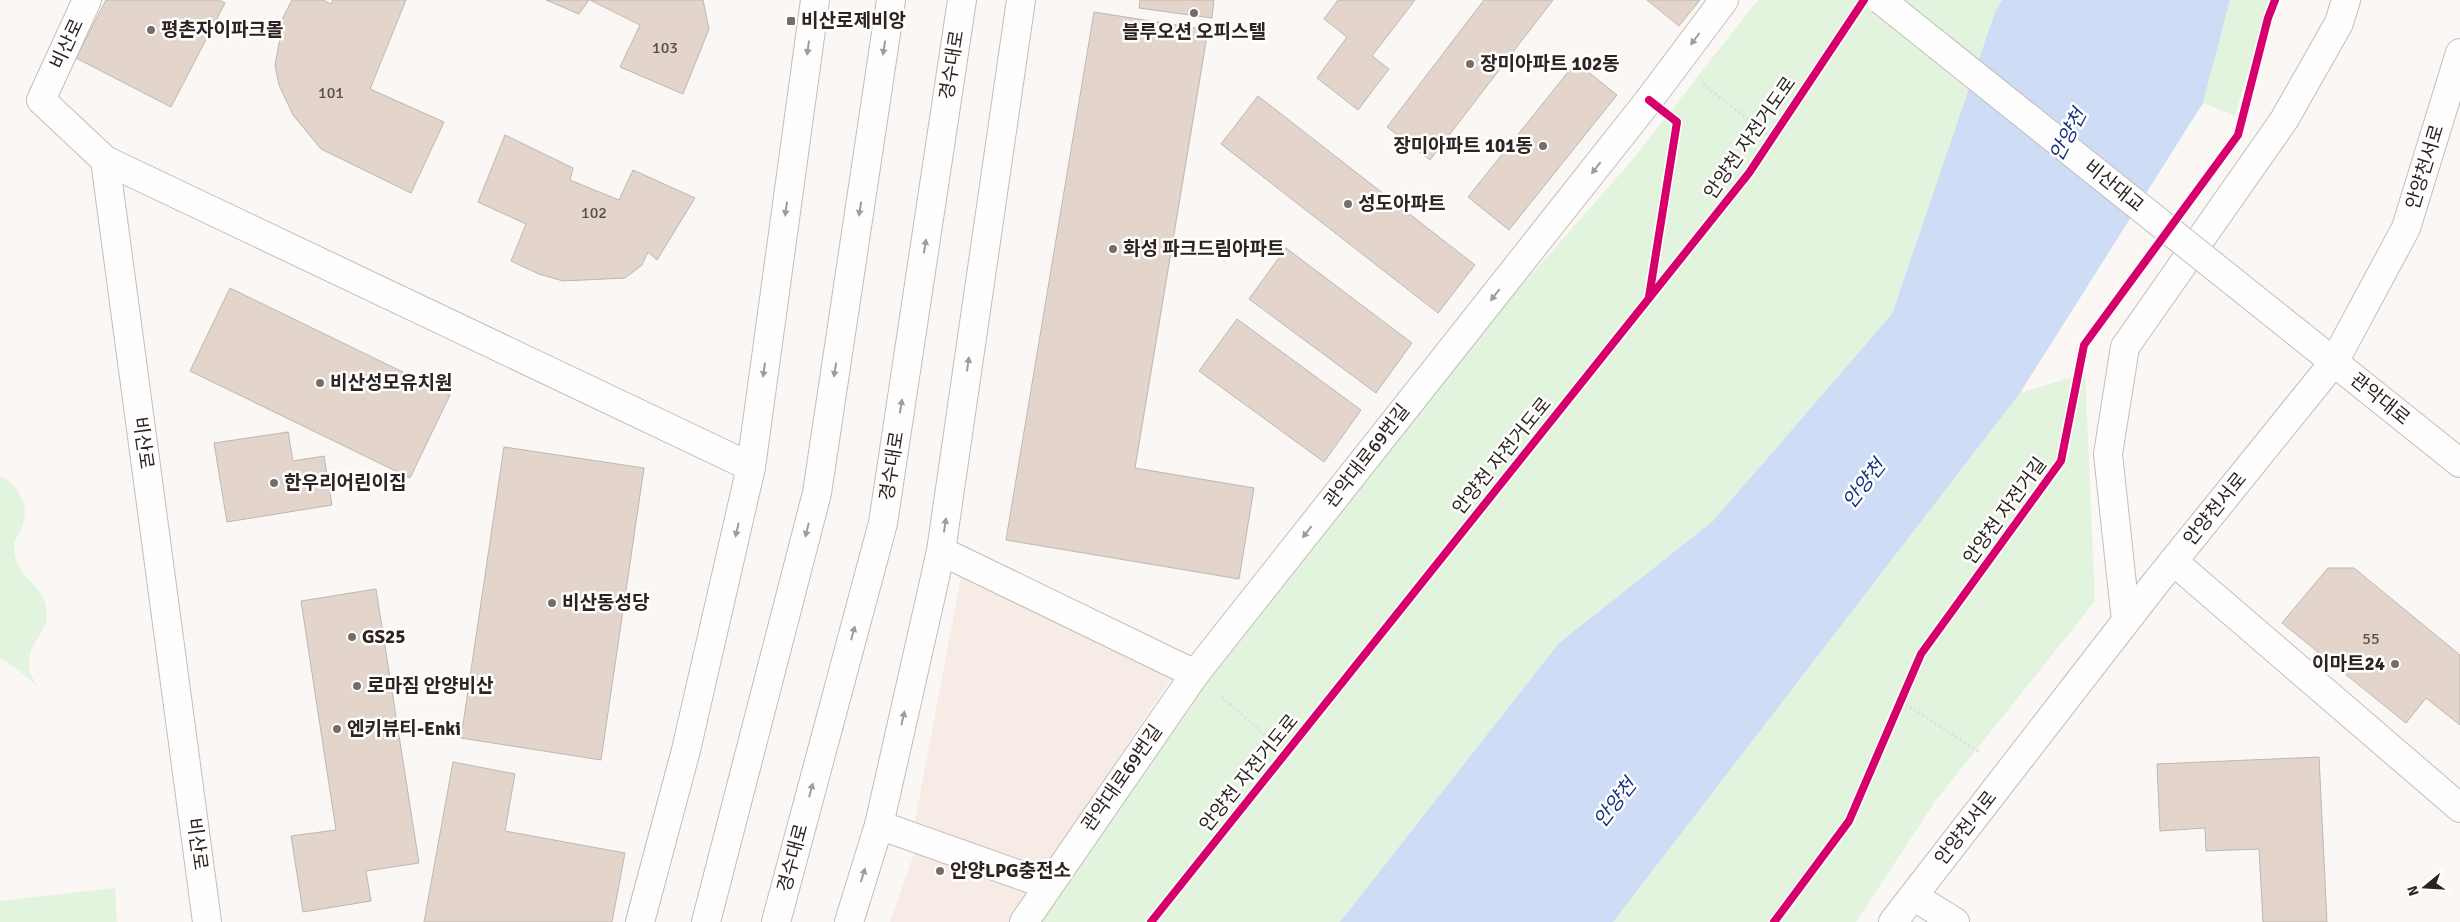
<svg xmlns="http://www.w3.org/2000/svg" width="2460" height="922" viewBox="0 0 2460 922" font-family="Signika,'Noto Sans KR',sans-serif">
  <rect width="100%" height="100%" fill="#faf7f5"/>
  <path fill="#f7ebe5" d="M961 577 1174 674 1044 870 915 821Z
    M915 851 1032 891 1010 922H890Z"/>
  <path fill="#e2f4dd" d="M1758 0H2002L1995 12 1892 314 1713 521 1559 643 1340 922H1036L1216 657 1477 336 1628 165Z
    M2230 0H2269L2235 116 2203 103Z
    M2085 373 2095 601 1936 800 1856 922H1613L2020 393Z
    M0 476C20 486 30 505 22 527 20 533 13 541 14 548 15 579 45 584 47 611 48 640 14 649 37 686L15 667 0 658Z
    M115 888 117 922H0V901Z"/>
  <path fill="#cedcf6" d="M2002 0H2230L2203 103 2020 393 1613 922H1340L1559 643 1713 521 1892 314 1995 12Z"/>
  <path fill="#e3d4cc" stroke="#bdb7b4" d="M106 0H219L225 3 171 107 76 58Z
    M292 0H323L331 4 333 0H406L370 89 444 122 411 193 321 149 293 115 279 85 275 65 280 39 274 35Z
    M546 0H589L579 14Z
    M590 0H703L709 29 683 94 620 67 640 25Z
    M1140 0H1214L1212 18 1139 8Z
    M1338 0H1415L1372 56 1389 69 1358 110 1317 78 1347 37 1324 19Z
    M1484 0H1553L1430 160 1387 127Z
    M1647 0H1700L1679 26Z
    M1094 12 1208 30 1135 468 1254 488 1239 579 1006 540Z
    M1576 62 1617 95 1509 230 1468 197Z
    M1258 96 1475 265 1438 313 1221 144Z
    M505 135 573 168 570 180 619 200 633 170 695 198 657 260 648 252 642 265 625 278 563 281 539 274 511 261 526 224 478 202Z
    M1286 248 1412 343 1376 393 1249 299Z
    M230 288 450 395 410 478 190 371Z
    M1237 319 1361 410 1324 462 1199 371Z
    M288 432 293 461 324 456 332 505 227 522 214 443Z
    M504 447 644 468 601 760 461 738Z
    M2328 568H2354L2460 655V725L2426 698 2406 723 2282 623Z
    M376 589 419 863 366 871 371 901 303 912 291 836 336 830 301 601Z
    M2319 757 2327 922H2263L2259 849 2206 851 2205 828 2160 831 2157 764Z
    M453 762 515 774 505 831 625 853 612 922H424Z"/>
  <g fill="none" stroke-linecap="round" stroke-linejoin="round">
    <g stroke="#c3bdba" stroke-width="30">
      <path id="minor" d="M87 0 41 100 105 160 207 922
        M105 160 751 467
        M2300 335 2460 463
        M941 551 1195 674
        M2173 561 2460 808
        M2126 621 2108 454 2125 347 2284 120 2339 23 2346 0
        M879 825 1048 885
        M1913 896 1955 922
        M1024 922 1195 674 1649 100 1724 0
        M1893 922 2154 585 2334 362 2406 228 2460 53"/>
    </g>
    <g stroke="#c3bdba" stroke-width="30">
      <path id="major" d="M640 922 686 750 751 467 815 0
        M706 922 817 493 891 0
        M776 922 883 523 962 0
        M849 922 879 825 941 551 1021 0"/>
    </g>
    <path stroke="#e1e0e0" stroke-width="3" stroke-dasharray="2.5 2.5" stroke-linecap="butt" d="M1703 84 1772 138
      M1222 697 1285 753
      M1901 701 1980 752"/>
    <use href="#minor" stroke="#fefefe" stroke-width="28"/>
    <use href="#major" stroke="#fefefe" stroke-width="28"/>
    <g stroke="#c3bdba" stroke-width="30" stroke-linecap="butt">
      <path id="minor-bridge" d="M1881 0 2300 335"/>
    </g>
    <use href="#minor-bridge" stroke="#fefefe" stroke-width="28"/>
    <g stroke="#fff" stroke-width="11">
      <path id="cycleway" d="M1649 100 1677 122 1649 297
        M1151 922 1749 173 1864 0
        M1774 922 1849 821 1921 654 2061 461 2084 345 2238 135 2268 18 2275 0"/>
    </g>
    <use href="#cycleway" stroke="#d6006c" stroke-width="8"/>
  </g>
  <defs><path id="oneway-solid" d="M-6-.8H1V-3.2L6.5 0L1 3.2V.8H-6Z" transform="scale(1.25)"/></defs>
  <g fill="#a09b9a">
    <use href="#oneway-solid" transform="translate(1695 39) rotate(127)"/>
    <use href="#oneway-solid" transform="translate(808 48) rotate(98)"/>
    <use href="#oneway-solid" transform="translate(884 48) rotate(99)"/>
    <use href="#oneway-solid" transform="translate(1596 168) rotate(128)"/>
    <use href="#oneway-solid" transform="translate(786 209) rotate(98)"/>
    <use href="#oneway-solid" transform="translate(860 209) rotate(99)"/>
    <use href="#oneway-solid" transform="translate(925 246) rotate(-81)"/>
    <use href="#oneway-solid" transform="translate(1495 295) rotate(128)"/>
    <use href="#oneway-solid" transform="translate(968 364) rotate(-82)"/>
    <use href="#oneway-solid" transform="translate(764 370) rotate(98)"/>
    <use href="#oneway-solid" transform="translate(835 370) rotate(99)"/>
    <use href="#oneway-solid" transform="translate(901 406) rotate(-81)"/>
    <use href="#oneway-solid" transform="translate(945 525) rotate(-82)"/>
    <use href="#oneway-solid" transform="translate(737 530) rotate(103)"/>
    <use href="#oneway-solid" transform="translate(807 530) rotate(104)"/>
    <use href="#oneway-solid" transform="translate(1307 532) rotate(128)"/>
    <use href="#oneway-solid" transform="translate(853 633) rotate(-75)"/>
    <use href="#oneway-solid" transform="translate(903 718) rotate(-77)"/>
    <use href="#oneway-solid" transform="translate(811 790) rotate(-75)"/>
    <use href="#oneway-solid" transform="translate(863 875) rotate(-73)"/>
  </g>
  <g fill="#756d6a" stroke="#fff" stroke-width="2">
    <circle cx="1194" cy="13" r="5"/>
    <rect x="786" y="16" width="10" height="10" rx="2.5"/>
    <circle cx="151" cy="30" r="5"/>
    <circle cx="1470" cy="64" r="5"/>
    <circle cx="1543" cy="146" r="5"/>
    <circle cx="1348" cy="204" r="5"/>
    <circle cx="1113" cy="249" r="5"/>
    <circle cx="320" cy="383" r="5"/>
    <circle cx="274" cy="483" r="5"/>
    <circle cx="552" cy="603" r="5"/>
    <circle cx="352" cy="637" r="5"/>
    <circle cx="2395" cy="664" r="5"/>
    <circle cx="357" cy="686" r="5"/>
    <circle cx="337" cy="729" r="5"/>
    <circle cx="940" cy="871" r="5"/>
  </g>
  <g text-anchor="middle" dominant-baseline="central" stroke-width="5" stroke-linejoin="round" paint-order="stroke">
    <g font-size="16" fill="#5b4f4a">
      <text x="665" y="48">103</text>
      <text x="331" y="93">101</text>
      <text x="594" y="213">102</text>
      <text x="2371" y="639">55</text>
    </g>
    <g font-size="19" font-weight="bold" fill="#2e231f" stroke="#fff" text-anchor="start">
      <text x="801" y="21">비산로제비앙</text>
      <text x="161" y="30">평촌자이파크몰</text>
      <text x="1194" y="32" text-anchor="middle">블루오션 오피스텔</text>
      <text x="1480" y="64">장미아파트 102동</text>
      <text x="1533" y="146" text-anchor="end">장미아파트 101동</text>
      <text x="1358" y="204">성도아파트</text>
      <text x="1123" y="249">화성 파크드림아파트</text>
      <text x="330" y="383">비산성모유치원</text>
      <text x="284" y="483">한우리어린이집</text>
      <text x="562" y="603">비산동성당</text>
      <text x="362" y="637">GS25</text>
      <text x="2385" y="664" text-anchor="end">이마트24</text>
      <text x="367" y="686">로마짐 안양비산</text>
      <text x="347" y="729">엔키뷰티-Enki</text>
      <text x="950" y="871">안양LPG충전소</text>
    </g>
    <g font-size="19" fill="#2e231f" stroke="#fff">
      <text transform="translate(67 44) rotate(-65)">비산로</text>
      <text transform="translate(952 65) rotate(-81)">경수대로</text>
      <text transform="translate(1750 138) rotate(-55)">안양천 자전거도로</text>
      <text transform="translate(2425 167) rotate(-73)">안양천서로</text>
      <text transform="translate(2114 186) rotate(39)">비산대교</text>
      <text transform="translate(2380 399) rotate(39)">관악대로</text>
      <text transform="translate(143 443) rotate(82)">비산로</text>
      <text transform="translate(1367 456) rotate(-52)">관악대로69번길</text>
      <text transform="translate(1502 456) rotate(-51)">안양천 자전거도로</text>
      <text transform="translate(892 466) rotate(-81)">경수대로</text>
      <text transform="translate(2215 509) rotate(-51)">안양천서로</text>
      <text transform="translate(2005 511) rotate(-54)">안양천 자전거길</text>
      <text transform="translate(1249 773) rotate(-51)">안양천 자전거도로</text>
      <text transform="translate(1122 778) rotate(-55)">관악대로69번길</text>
      <text transform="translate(1966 828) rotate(-52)">안양천서로</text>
      <text transform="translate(197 844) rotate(82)">비산로</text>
      <text transform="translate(793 858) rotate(-75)">경수대로</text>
    </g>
    <g font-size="20" font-style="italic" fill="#17357e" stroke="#fff">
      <text transform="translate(2068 135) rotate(-62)">안양천</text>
      <text transform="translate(1864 484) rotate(-52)">안양천</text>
      <text transform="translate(1615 803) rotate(-52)">안양천</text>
    </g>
  </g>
  <g transform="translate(2425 887) rotate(252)" stroke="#ffffff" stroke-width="4" paint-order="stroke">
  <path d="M0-4L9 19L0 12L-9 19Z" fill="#2e231f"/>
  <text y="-8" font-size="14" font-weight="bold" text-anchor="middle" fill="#2e231f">N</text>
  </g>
</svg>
